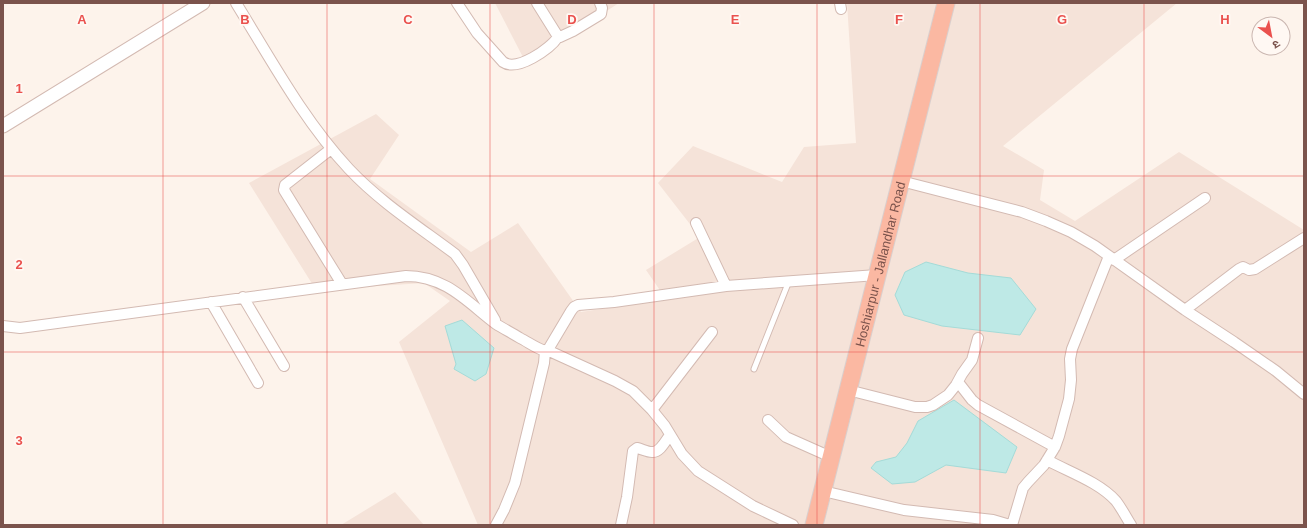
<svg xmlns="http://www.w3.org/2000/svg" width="1307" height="528" viewBox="0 0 1307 528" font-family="Helvetica,'Noto Sans Devanagari',sans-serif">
  <rect width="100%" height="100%" fill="#fdf3eb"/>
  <path fill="#f5e3d9" d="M495 3H619L526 63Z
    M847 3H1177L1003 146 1044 170 1040 200 1075 221 1179 152 1304 230V525H478L399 342 450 301 424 283 316 290 249 183 376 114 399 135 370 179 471 252 518 223 581 312 666 299 646 270 700 237 658 183 693 146 782 182 804 147 856 143Z
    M395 492 424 525H341Z"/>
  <path fill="#bee9e6" stroke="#a4dbd8" d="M926 262 968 273 1011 278 1036 309 1020 335 942 326 904 315 895 295 905 272Z
    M462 320 494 348 486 374 475 381 454 369 456 364 445 326Z
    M954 400 1017 447 1006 473 946 465 915 482 892 484 871 468 876 462 896 457 907 443 918 421Z"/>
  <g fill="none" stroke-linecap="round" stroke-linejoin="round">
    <g stroke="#d3bab2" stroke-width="7">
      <path id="service" d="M754 369 789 281"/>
    </g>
    <g stroke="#d3bab2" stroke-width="12">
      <path id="minor" d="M236 3C270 58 304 121 349 169 380 202 419 227 455 254L463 265 495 320
        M457 3 477 33 503 62C517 72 550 49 558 37
        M537 3 557 35 560 37 573 31 601 14 602 8 600 3
        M840 3 841 9
        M331 149 285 185 284 190 342 284
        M901 181 1022 212 1046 221 1071 232 1095 246 1185 310 1234 342 1276 371 1304 394
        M696 223 726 286
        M1114 260 1205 198
        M243 297 284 366
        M211 302 258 383
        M1185 310 1239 269 1243 267 1249 270 1255 269 1304 238
        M3 326 20 328 406 276C446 276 467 302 496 324 504 329 512 333 520 338 528 342 536 348 545 351L549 348 571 311 574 307 578 305 614 302 726 286 877 275
        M547 350 615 381 633 391 652 410 665 426 682 454 698 471 753 506 793 525
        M958 382 972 400 978 405 1055 447
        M848 390 915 407H927L933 405 948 395 956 385 962 374 972 360 978 338
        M652 410 712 332
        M768 420 786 437 831 457
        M1047 460C1069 472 1099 482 1116 501 1122 509 1126 517 1131 525
        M823 491 904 510 993 520 1010 525
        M496 525 504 510 515 483 544 363 545 351
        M621 525 627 497 633 451 637 448C642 449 647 452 652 452 660 453 666 440 670 435
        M1012 525 1023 488 1028 482 1044 465 1055 447 1059 436 1069 399 1071 380 1070 359 1072 349 1109 256"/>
    </g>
    <g stroke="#d3bab2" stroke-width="15">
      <path id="tertiary" d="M3 126 203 3"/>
    </g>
    <g stroke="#dacfcd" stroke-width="19">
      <g id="trunk">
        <path id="s1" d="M814 525 946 3"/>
      </g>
    </g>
    <use href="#service" stroke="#fff" stroke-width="5"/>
    <use href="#minor" stroke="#fff" stroke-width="10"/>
    <use href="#tertiary" stroke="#fff" stroke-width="13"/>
    <use href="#trunk" stroke="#fbb8a2" stroke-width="17"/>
  </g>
  <path fill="none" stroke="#ea514e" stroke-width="1" stroke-opacity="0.55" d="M163 3V525M327 3V525M490 3V525M654 3V525M817 3V525M980 3V525M1144 3V525M3 176H1304M3 352H1304"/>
  <g text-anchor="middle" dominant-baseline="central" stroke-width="3.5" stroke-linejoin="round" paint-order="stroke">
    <g font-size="13" fill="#7b534c" stroke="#fff8f3">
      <text stroke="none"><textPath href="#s1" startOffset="269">Hoshiarpur - Jallandhar Road</textPath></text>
    </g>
  </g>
  <g font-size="13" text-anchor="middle" font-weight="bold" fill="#ea514e" stroke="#fff8f3" stroke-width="3.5" stroke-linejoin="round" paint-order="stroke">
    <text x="82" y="24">A</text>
    <text x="245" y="24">B</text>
    <text x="408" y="24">C</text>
    <text x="572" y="24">D</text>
    <text x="735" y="24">E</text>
    <text x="899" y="24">F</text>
    <text x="1062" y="24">G</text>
    <text x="1225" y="24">H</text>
    <text x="19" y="93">1</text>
    <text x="19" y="269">2</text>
    <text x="19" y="445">3</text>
  </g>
  <rect width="1307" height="528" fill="none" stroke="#7b534c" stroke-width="8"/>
  <g transform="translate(1271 36) rotate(148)"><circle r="19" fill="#fff8f3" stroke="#cab6b0"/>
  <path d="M0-3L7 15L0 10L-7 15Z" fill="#ea514e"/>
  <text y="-6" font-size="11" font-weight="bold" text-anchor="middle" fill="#7b534c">उ</text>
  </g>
</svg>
